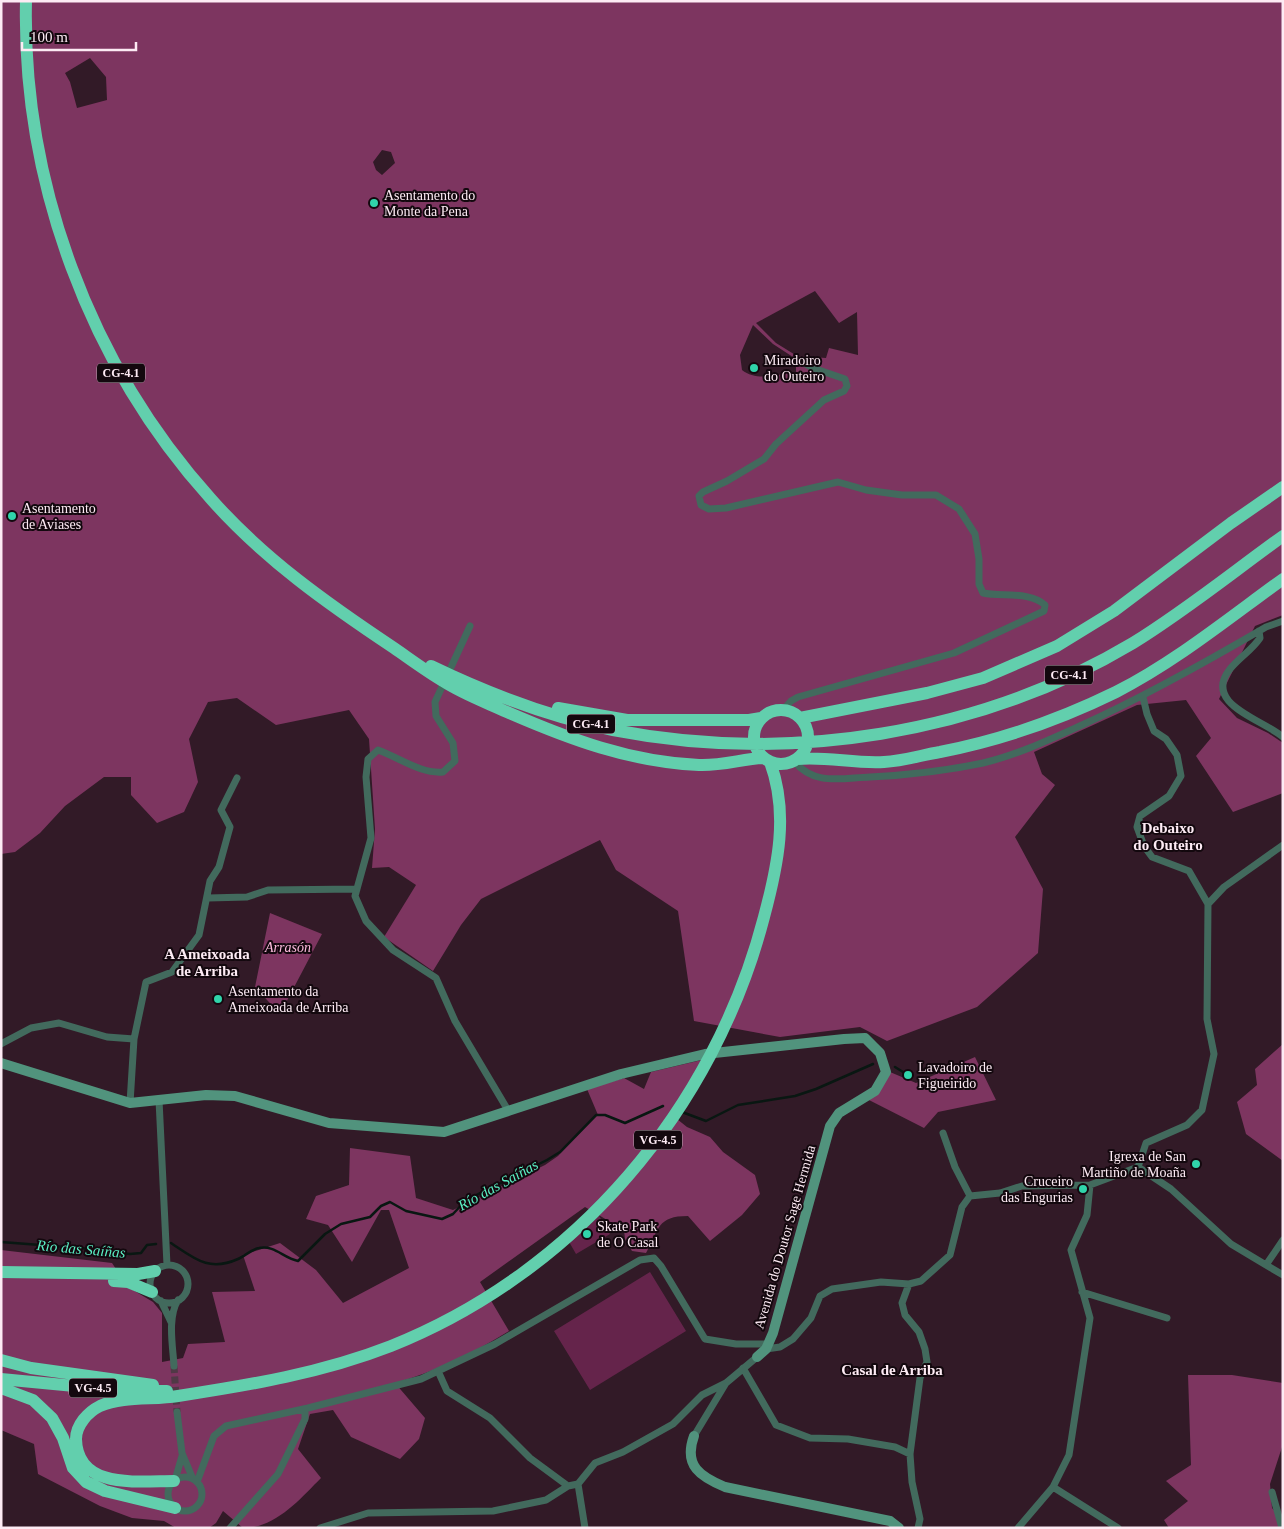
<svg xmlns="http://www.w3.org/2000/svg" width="1284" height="1529" viewBox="0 0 1284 1529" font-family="Georgia,serif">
  <rect width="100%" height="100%" fill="#321a27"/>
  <path fill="#65244b" d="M598 1214 610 1234 576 1254 564 1233Z
    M650 1272 686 1331 590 1390 554 1331Z"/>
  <path fill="#7d3560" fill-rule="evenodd" d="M1 1H1283V615L1255 626 1219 699 1237 718 1268 733 1283 743V793L1233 812 1196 756 1211 738 1186 700 1137 705 1034 752 1042 774 1055 785 1015 837 1043 889 1038 953 977 1007 887 1041 860 1027 780 1037 694 1021 678 911 616 870 600 840 481 899 461 925 433 971 384 937 416 885 389 867 372 868 375 829 369 739 349 710 276 725 237 698 208 702 189 739 198 782 184 812 157 823 131 795V777H104L65 806 40 833 15 852 1 854ZM90 58 106 77 107 100 77 108 70 82 65 73ZM382 150 391 152 395 163 382 175 376 170 373 162ZM815 291 839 323 857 312 858 355 829 348 826 358 797 356 776 343 756 323ZM753 325 773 344 796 359V372C778 374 757 382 742 370L740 355Z
    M270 913 322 934 280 1014 255 987Z
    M1283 1044V1161L1246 1134 1237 1102 1257 1085 1255 1069Z
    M975 1057 996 1100 938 1112 924 1128 867 1099 890 1072 916 1083Z
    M706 1059 672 1115 687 1127 710 1137 723 1152 755 1175 760 1194 742 1215 710 1241 688 1216C657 1216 659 1229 646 1253L632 1251 625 1239 624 1230 585 1207 480 1282 509 1331C474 1353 435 1372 395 1383L425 1418 419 1439 400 1459 351 1437 333 1410 310 1414 298 1449 321 1478C300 1499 276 1528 243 1528L223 1511 216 1523 209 1528H176L164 1521 132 1518 100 1506 38 1474 34 1444 1 1430V1250L112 1263 128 1287 153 1302 162 1313V1362L183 1358 188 1344 225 1342 212 1292 255 1291 243 1255 280 1243 316 1270 343 1303 409 1268 389 1210H381L352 1262 328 1225 306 1219 316 1196 349 1185 350 1148 410 1156 416 1198 453 1210 545 1165 558 1156 598 1115 587 1089 624 1078 644 1089 651 1072Z
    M1188 1375H1232L1283 1383V1444L1270 1484 1272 1508 1283 1520V1528H1169L1164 1520 1188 1501 1166 1481 1191 1465Z"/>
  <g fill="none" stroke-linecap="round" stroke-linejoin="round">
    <path stroke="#091712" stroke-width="2.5" d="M895 1067 903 1072
      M682 1112 706 1121 738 1105 795 1096 816 1089 873 1064
      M1 1242 80 1248 130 1254 141 1253 147 1245 156 1244
      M171 1243C195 1259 209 1272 238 1259 245 1256 252 1249 259 1248 275 1245 283 1258 298 1261L325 1234 341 1224 370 1217 381 1206 390 1202 406 1211 442 1219 453 1214 466 1200 547 1160 560 1152 596 1115H605L625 1123 663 1106"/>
    <path stroke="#503946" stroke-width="7" stroke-dasharray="7 3.5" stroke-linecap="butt" d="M174 1366 177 1412"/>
    <path stroke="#426a5d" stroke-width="7" d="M470 626 435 702 436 716 453 743 455 761 443 772C421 774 400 758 378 750L368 759 366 777 371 838 355 896 366 921 393 950 436 978 455 1021 509 1112
      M1259 631 1260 638C1252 650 1240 657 1230 669 1202 704 1262 719 1283 737
      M783 710 791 701 798 697 954 653 1044 611 1045 605C1030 591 1002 597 983 593L979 584V559L975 534 959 509 936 495H902L866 490 838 482 726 508 709 509 701 505 699 496 703 492 727 481 764 459 776 444 824 400 844 391 847 386 845 379 813 368 796 359
      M794 761C814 786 841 778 870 777 909 775 945 771 983 763 1017 755 1051 739 1082 725 1146 696 1206 662 1266 627L1283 621
      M208 898 247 897 268 890 357 889
      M1208 904 1224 887 1283 845
      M1 1044 31 1028 59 1023 107 1037 134 1039 146 982 172 972 199 935 210 881 219 867 230 827 221 810 237 778
      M159 1100 167 1265
      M130 1103 134 1039
      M943 1133 955 1167 970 1196
      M1138 1167 1146 1143 1187 1125 1202 1110 1214 1054 1207 1019 1208 904 1189 871 1152 857 1144 846 1137 827 1140 816 1169 796 1181 776 1177 755 1166 739 1154 731 1147 714 1143 697
      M1138 1167 1171 1189 1231 1244 1266 1265 1283 1240
      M1266 1265 1283 1275
      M150 1284a19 19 0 1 1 38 0a19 19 0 1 1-38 0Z
      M909 1284 902 1303 905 1315 919 1332 925 1349 927 1362 920 1378 910 1454 912 1482 920 1519 918 1528
      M1082 1292 1167 1318
      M161 1301 171 1322
      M766 1349 780 1347 793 1339 811 1318 820 1296 832 1289 881 1282 909 1284 921 1281 950 1255 962 1207 970 1196 1000 1193 1022 1186 1090 1185 1138 1167
      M174 1366C173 1347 167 1318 178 1300
      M743 1368 776 1425 810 1438 848 1439 895 1447 910 1454
      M438 1371 447 1391 490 1418 530 1458 568 1486
      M177 1412 182 1453 193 1479
      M694 1436 726 1383 757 1357
      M168 1494a17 17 0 1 1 34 0a17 17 0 1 1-34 0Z
      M175 1480 182 1456
      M197 1482 214 1436 226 1426 308 1408 421 1379 495 1344 640 1260 654 1258 661 1266 705 1339 736 1344H768
      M578 1484 585 1528
      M1053 1487 1118 1528
      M1272 1492 1282 1528
      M230 1528 278 1474 305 1419V1409
      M320 1528 368 1513 493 1511 546 1500 568 1486 578 1484 595 1463 623 1452 673 1424 702 1395 726 1383
      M1018 1528 1053 1487 1069 1455 1090 1318 1071 1250 1087 1215 1090 1185"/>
    <path stroke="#51937d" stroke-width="10" d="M1 1063 130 1103 206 1095 235 1096 329 1123 444 1132 621 1074 705 1054 844 1039 865 1038 880 1053 886 1072 875 1091 839 1113 830 1126 773 1333 766 1349 757 1357
      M694 1436C683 1466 701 1477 725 1487L890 1521 899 1528"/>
    <path stroke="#62cfad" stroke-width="12" d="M26 1C22 182 90 365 211 499 264 559 328 604 394 648 410 659 426 671 443 681 463 694 485 702 507 712 569 739 630 762 699 765 722 766 742 759 763 758
      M431 666C489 694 549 717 613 730 788 764 979 735 1133 643 1185 611 1233 572 1283 536
      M558 708 627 720H749L761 718
      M754 737a27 27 0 1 1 54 0a27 27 0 1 1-54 0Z
      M800 718 927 693 983 678 1057 646 1114 611 1231 523 1283 487
      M797 759C826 756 855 764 884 762 903 761 922 755 940 752 1002 740 1059 720 1116 692 1175 662 1229 618 1283 579
      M1 1272 138 1274 155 1271
      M114 1281 128 1282 152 1292
      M1 1360 31 1368 153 1385
      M1 1379 127 1391H167
      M1 1388 33 1400 52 1418 63 1438 73 1468 86 1482 105 1491 175 1508
      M174 1481C139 1481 77 1490 76 1439 76 1425 88 1412 100 1406 123 1396 153 1400 178 1396 250 1385 322 1373 391 1346 576 1272 714 1109 764 917 778 865 789 813 770 762"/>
  </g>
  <g fill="#30d4aa" stroke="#13080e" stroke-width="2">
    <circle cx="374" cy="203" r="5"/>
    <circle cx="754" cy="368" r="5"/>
    <circle cx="12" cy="516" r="5"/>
    <circle cx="218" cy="999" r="5"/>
    <circle cx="908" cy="1075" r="5"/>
    <circle cx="1196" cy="1164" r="5"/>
    <circle cx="1083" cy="1189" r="5"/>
    <circle cx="587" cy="1234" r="5"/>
  </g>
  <g text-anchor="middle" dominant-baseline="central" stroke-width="4" stroke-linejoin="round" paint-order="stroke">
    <g fill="#13080e" stroke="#b7a7af" stroke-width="1">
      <rect x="97" y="363.5" width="48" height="19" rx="4"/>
      <rect x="1045" y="665.5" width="48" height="19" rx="4"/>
      <rect x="567" y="714.5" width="48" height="19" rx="4"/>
      <rect x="634" y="1130.5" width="48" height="19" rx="4"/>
      <rect x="69" y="1378.5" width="48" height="19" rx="4"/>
    </g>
    <g font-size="12" font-weight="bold" fill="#fdebf4">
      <text x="121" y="373">CG-4.1</text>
      <text x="1069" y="675">CG-4.1</text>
      <text x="591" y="724">CG-4.1</text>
      <text x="658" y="1140">VG-4.5</text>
      <text x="93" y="1388">VG-4.5</text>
    </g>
    <g font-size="14" fill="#fdebf4" stroke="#13080e" text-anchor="start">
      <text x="384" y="195">Asentamento do<tspan x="384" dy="16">Monte da Pena</tspan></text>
      <text x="764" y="360">Miradoiro<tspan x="764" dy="16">do Outeiro</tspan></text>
      <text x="22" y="508">Asentamento<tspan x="22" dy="16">de Aviases</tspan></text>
      <text x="228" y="991">Asentamento da<tspan x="228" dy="16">Ameixoada de Arriba</tspan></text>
      <text x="918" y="1067">Lavadoiro de<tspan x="918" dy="16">Figueirido</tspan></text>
      <text x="1186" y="1156" text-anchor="end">Igrexa de San<tspan x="1186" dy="16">Martiño de Moaña</tspan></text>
      <text x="1073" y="1181" text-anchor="end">Cruceiro<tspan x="1073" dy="16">das Engurias</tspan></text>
      <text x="597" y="1226">Skate Park<tspan x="597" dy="16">de O Casal</tspan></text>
    </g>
    <g font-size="14" font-style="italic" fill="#fdbcde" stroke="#13080e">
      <text x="288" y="947">Arrasón</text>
    </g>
    <g font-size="14" fill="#fdebf4" stroke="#13080e">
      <text transform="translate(785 1237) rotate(-74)">Avenida do Doutor Sage Hermida</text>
    </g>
    <g font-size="15" font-weight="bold" fill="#fdebf4" stroke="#13080e">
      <text x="1168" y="828">Debaixo<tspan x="1168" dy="17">do Outeiro</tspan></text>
      <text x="207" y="954">A Ameixoada<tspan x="207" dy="17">de Arriba</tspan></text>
      <text x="892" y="1370">Casal de Arriba</text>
    </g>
    <g font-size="15" font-style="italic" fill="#5bf1c5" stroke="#13080e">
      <text transform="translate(498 1185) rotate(-29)">Río das Saíñas</text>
      <text transform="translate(81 1249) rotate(5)">Río das Saíñas</text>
    </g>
  </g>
  <rect width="1284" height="1529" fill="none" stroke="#fdebf4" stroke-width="5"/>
  <path d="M22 42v8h114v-8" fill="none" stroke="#fdebf4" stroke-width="2.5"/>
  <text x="30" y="42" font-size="15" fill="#fdebf4" stroke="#13080e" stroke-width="4" paint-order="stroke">100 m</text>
</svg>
